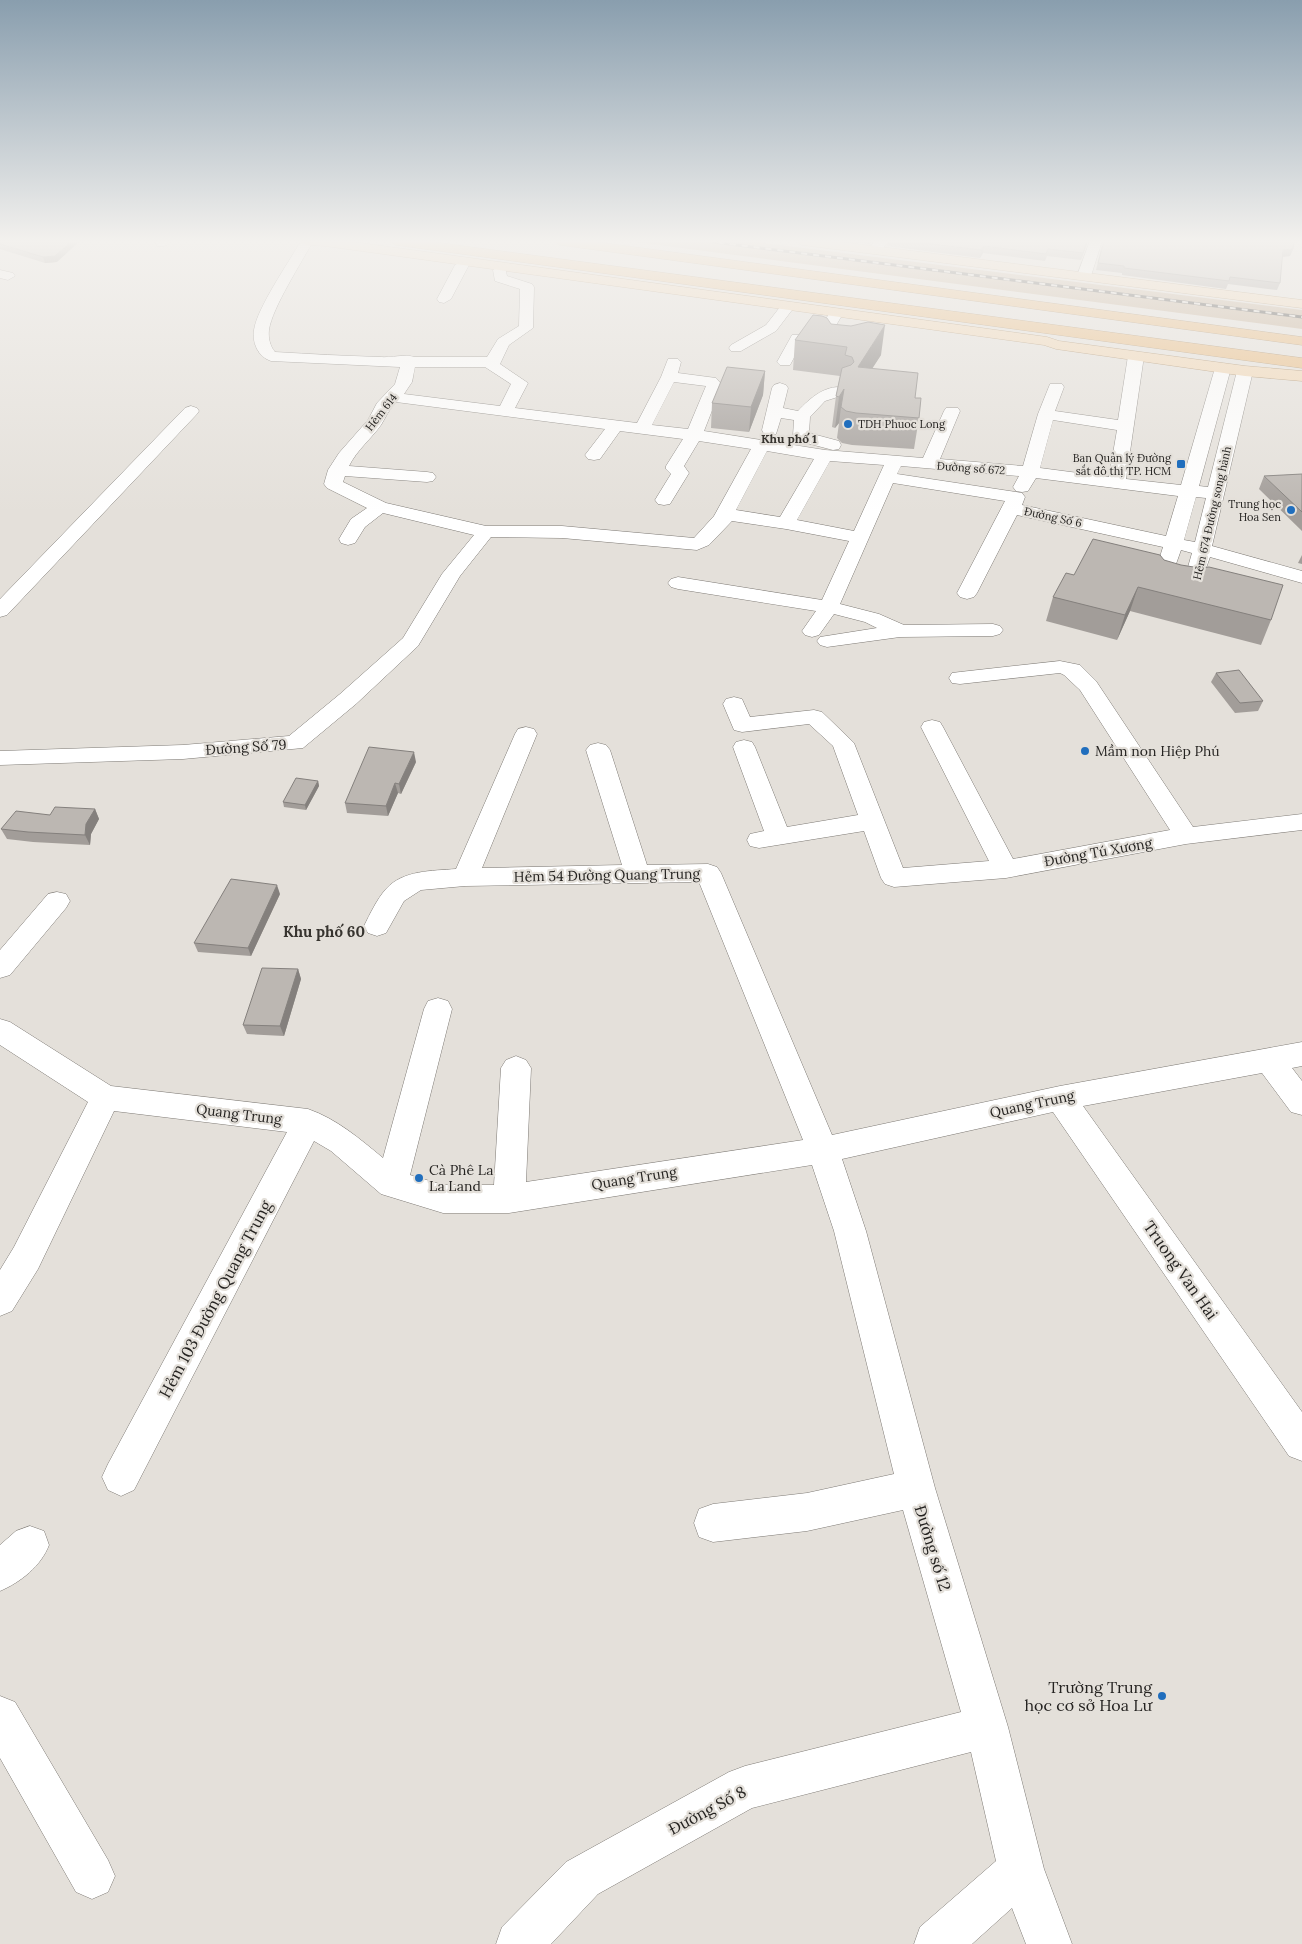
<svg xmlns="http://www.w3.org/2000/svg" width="1302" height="1944" viewBox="0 0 1302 1944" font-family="Lora,serif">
  <rect width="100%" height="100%" fill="#e4e0da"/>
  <path fill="#c3ad93" d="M628 241H747L1302 310V329Z"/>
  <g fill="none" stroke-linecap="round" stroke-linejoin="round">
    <g stroke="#7e7a75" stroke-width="1">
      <path id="minor" d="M157 241H170C167 246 164 247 157 246L156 243Z
        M301 241H313C302 262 272 308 269 330 268 338 270 346 275 352 310 354 345 356 380 357 391 358 405 354 414 357H487L498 339 519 326 520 289 495 281 493 270 500 266 505 267 507 276 532 284 534 287 533 328 509 345 500 364 528 383 515 408 637 423 661 377 668 359H678L681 362 678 373 716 378 722 385 704 431 825 450 923 458 944 411 946 408H958L960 411 940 459 1023 466 1038 414 1050 384H1062L1064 387 1055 411 1118 420 1128 356 1131 353H1141L1144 356 1126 479 1181 485 1215 368 1218 365H1228L1231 368 1199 486 1208 487 1237 371 1240 368H1250L1253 371 1212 546 1302 571V583L1210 557 1205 571 1198 573 1191 571 1188 567 1192 553 1181 550 1176 564 1169 566 1162 564 1159 560 1163 547 1017 515 977 593 974 597 967 599 960 597 957 593 1005 501 893 483 840 604 879 614 904 625 993 624 1000 626 1003 630 1000 634 993 636 900 637 827 647 820 645 817 641 820 637 877 628 865 622 834 614 819 635 812 637 805 635 802 631 816 611 678 589 671 587 668 583 671 579 678 577 822 600 849 541 786 529 732 521 709 545 697 550 562 538 491 537 460 576 418 646 356 704 303 748 183 759 0 765V751L183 745 289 736 340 694 403 638 442 574 474 535 383 513 365 527 355 543 348 545 341 543 339 539 351 519 367 508 327 488 324 484 328 470 339 453 368 420 377 403 395 384 400 367 271 361C258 357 252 343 254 330 257 308 289 262 301 241ZM415 367H485L511 384 500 406 404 394 412 382ZM674 382 706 386 688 429 652 425ZM396 402 605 429 585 455 588 459 594 460 600 459 620 431 683 439 666 466V469L671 474 655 500 658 504 664 505 670 504 689 473 684 466 699 441 751 449 714 516 694 538 562 526H486L386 503 343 482 345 476 427 482 433 481 436 477 433 473 427 472 349 466C357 450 371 439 381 425 386 417 389 409 396 402ZM1053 420 1117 430 1109 477 1040 468ZM767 451 814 459 780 517 736 510ZM830 461 884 465 854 531 797 520ZM901 466 1019 476 1013 487 1016 491 1022 492 1028 491 1036 478 1178 496 1166 536 1022 505 1025 497 1022 493 1016 492 897 474ZM1196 497 1206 498 1195 542 1184 540Z
        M875 241H888L880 253 875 254 868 250Z
        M1090 241H1102L1091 276 1084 280 1077 276Z
        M462 261 469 265 451 299 444 303 439 302 437 299 455 265Z
        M0 270 13 273 15 276 8 280 0 278Z
        M785 306 790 307 792 310 776 331 741 351H731L729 348 731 345 766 325 780 307Z
        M834 313 839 314 841 317 826 342 802 343 790 365H780L777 362 792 335 816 334 829 314Z
        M780 383 786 385 788 388 783 408 798 411C810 398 827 383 847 388L849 391 847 394 825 401 810 417 809 433 839 441 841 445 839 449 833 450 795 440 793 436 794 420 781 418 776 434H764L762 430 772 388 774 385Z
        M191 406 197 408 199 411 197 414 7 615 0 617V599L185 408Z
        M1060 661 1080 665 1096 681 1193 827 1302 814V830L1186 844 1006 878 894 887 885 884 881 878 864 831 759 848 750 846 747 840 750 834 764 831 733 747 736 742 744 740 752 742 755 747 787 827 858 815 833 746 809 724 742 732 734 730 723 704 726 699 734 697 742 699 750 717 814 710 822 712 854 743 903 868 989 861 921 727 924 722 932 720 940 722 943 727 1013 859 1170 830 1080 690 1064 675 1060 673 960 684 952 683 949 678 952 673 960 672Z
        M526 727 534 729 537 734 482 868 622 865 586 750 590 745 598 743 606 745 610 750 647 865 708 864 717 867 721 873 832 1135 1060 1086 1302 1042V1066L1292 1068 1302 1081V1115L1291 1112 1262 1073 1083 1106 1302 1412V1461L1289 1456 1053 1112 842 1159 866 1231 935 1488 1008 1727 1044 1869 1072 1944H1026L1012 1908 972 1944H914L920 1927 996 1861 971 1752 752 1808 598 1894 551 1944H496L502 1927 566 1862 729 1772 745 1766 961 1712 903 1510 807 1531 713 1542 699 1537 694 1523 699 1509 713 1504 807 1493 894 1474 834 1231 812 1165 509 1213H443L381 1194 331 1151 314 1141 134 1490 121 1496 108 1490 102 1477 108 1464 287 1132 114 1111 38 1269 12 1311 0 1316V1270L14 1247 88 1102 0 1045V1019L10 1022 111 1086 308 1109C337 1119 360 1139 383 1158L424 1009 428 1001 438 998 448 1001 452 1009 410 1175 443 1185H494L501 1068 506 1060 516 1056 526 1060 531 1068 526 1182 803 1140 699 882 465 886 421 890 404 901 386 933 377 936 368 933 364 926C370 914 377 899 386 889 403 870 432 871 456 869L515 734 518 729Z
        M57 892 66 894 70 901 66 908 10 975 0 978V950L48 894Z
        M30 1526 44 1531 49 1545C41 1566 21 1582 0 1591V1545L16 1531Z
        M0 1696 15 1702 108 1860 115 1876 108 1892 92 1899 76 1892 0 1758Z"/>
    </g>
    <g stroke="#a4855d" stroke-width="1">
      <path id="major" d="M300 241H346L1047 337 1059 341 1245 366 1302 371V381L1245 376 1056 349 1044 345 325 246 306 245Z
        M796 241H833L1302 300V308L802 245Z"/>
    </g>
    <g stroke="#a4855d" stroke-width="1">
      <path id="highway" d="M390 241H425L1302 358V368L396 245Z
        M554 241H589L1302 337V345L560 245Z"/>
    </g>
    <use href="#minor" fill="#fff" fill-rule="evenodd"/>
    <use href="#major" fill="#f2d6b2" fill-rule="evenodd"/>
    <use href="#highway" fill="#e9ba7e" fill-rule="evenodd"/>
    <g stroke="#3a3835" stroke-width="3">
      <path id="rail" d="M706 241 1302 317"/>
    </g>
    <use href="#rail" stroke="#e4e0da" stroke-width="2" stroke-dasharray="6" stroke-linecap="butt"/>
  </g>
  <path fill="#a29d99" d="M0 241 57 262 45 263 0 249Z
    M843 241H873L870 244Z
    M888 241H1088L1081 260 1047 256 1045 261 983 253 980 258 887 246Z
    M1103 241H1294L1293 249 1290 256 1282 257 1280 283 1277 290 1228 284 1226 289 1122 275V273L1096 270Z
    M831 324 881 355 872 368 915 398 919 418 914 449 852 445 842 443 837 438 839 423 835 428 832 427 836 396 840 376 793 370 795 340Z
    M765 371 763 395 749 432 711 428 712 403Z
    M1302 474V531L1259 489 1264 476Z
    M1302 555V564L1298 563Z
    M1164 560 1271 620 1261 645 1130 611 1117 640 1046 621 1053 597Z
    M1216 673 1263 701 1258 711 1235 713 1211 682Z
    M416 762 401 794 398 793 388 816 347 813 345 803Z
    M318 781 319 786 306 810 284 807 283 802Z
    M95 809 99 819 91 834 90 845 33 842 7 839 1 829 50 815Z
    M280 894 251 956 198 952 194 943Z
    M298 969 301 979 284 1036 247 1034 243 1025Z"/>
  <path fill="#84807d" d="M72 241H80L57 262 45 263 43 257Z
    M1087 241H1088L1081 260 1083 253Z
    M984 246 983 253 980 258 981 250Z
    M1293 249 1290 256 1280 257 1283 250Z
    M885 325 881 355 854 397 858 367Z
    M765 371 763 395 749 432 751 407Z
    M844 389 841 407 839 423 835 428 839 397Z
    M1138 587 1130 611 1117 640 1125 615Z
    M414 752 416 762 401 794 399 784Z
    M318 781 319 786 306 810 305 805Z
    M395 783 398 793 388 816 386 806Z
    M95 809 99 819 91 834 90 845 85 835 86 824Z
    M277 885 280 894 251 956 248 948Z
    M298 969 301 979 284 1036 280 1026Z"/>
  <path fill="#bcb7b2" stroke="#84807d" d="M0 241H72L55 256 43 257 0 244Z
    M906 241H1087L1083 253 1048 249 1046 254 984 246 981 250Z
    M1104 241H1294L1293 249 1283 250 1280 283 1230 277 1229 281 1124 268V266L1098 263Z
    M813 315 822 316 827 318 831 324 851 326 868 322 885 325 858 367 918 373 915 398H921L919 418 856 413 846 411 841 407 844 389 839 397 836 396 842 368 851 365 854 362 852 357 845 355 847 347 795 340Z
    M727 367 765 371 751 407 712 403Z
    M1302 474V512L1264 476Z
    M1093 539 1160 555 1164 560 1181 565 1200 568 1209 567 1283 585 1271 620 1138 587 1125 615 1053 597 1066 573 1074 575Z
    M1239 670 1263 701 1240 703 1216 673Z
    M369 747 414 752 399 784 395 783 386 806 345 803Z
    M296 778 318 781 305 805 283 802Z
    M55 807 95 809 86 824 85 835 28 832 1 829 16 811 50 815Z
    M231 879 277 885 248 948 194 943Z
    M262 968 298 969 280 1026 243 1025Z"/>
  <linearGradient id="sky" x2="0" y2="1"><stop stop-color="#899eae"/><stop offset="0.47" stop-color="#f3f1ee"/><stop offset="1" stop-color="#f3f1ee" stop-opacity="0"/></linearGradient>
  <rect width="1302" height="513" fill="url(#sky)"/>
  <g fill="#206ebd" stroke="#e4e0da" stroke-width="2">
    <circle cx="848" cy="424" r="5"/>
    <rect x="1176" y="459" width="10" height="10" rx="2.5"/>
    <circle cx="1291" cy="510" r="5"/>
    <circle cx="1085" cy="751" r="5"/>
    <circle cx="419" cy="1178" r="5"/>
    <circle cx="1162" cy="1696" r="5"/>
  </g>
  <g text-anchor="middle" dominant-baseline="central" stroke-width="4.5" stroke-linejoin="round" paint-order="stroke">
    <g font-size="11" fill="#252321" stroke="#e4e0da">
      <text transform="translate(381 412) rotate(-52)">Hẻm 614</text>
      <text transform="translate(971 468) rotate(4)">Đường số 672</text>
      <text transform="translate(1212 513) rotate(-77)">Hẻm 674 Đường song hành</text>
      <text transform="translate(1053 517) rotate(12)">Đường Số 6</text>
    </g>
    <g font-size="11" fill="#252321" stroke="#e4e0da" text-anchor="end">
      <text x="858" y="424" text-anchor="start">TDH Phuoc Long</text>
      <text x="1171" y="458">Ban Quản lý Đường<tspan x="1171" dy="13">sắt đô thị TP. HCM</tspan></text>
      <text x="1281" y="504">Trung học<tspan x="1281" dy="13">Hoa Sen</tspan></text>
    </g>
    <g font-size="12" font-weight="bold" fill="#37342f" stroke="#e4e0da">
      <text x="789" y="438">Khu phố 1</text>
    </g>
    <g font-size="14" fill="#252321" stroke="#e4e0da">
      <text transform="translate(246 747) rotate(-4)">Đường Số 79</text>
      <text transform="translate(1098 852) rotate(-10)">Đường Tú Xương</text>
      <text transform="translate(607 875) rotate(-1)">Hẻm 54 Đường Quang Trung</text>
      <text transform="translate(1032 1104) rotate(-12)">Quang Trung</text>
      <text transform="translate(239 1114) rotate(7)">Quang Trung</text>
      <text transform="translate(634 1178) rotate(-9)">Quang Trung</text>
    </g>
    <g font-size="14" fill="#252321" stroke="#e4e0da" text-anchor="start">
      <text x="1095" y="751">Mầm non Hiệp Phú</text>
      <text x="429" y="1170">Cà Phê La<tspan x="429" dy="16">La Land</tspan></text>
    </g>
    <g font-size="15" font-weight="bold" fill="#37342f" stroke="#e4e0da">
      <text x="324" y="931">Khu phố 60</text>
    </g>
    <g font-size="16" fill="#252321" stroke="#e4e0da">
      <text transform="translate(1181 1270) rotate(55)">Truong Van Hai</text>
      <text transform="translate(215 1299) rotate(-62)">Hẻm 103 Đường Quang Trung</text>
      <text transform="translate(933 1548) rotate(73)">Đường số 12</text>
      <text transform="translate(707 1810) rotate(-28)">Đường Số 8</text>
    </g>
    <g font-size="16" fill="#252321" stroke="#e4e0da" text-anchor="end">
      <text x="1152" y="1687">Trường Trung<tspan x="1152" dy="18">học cơ sở Hoa Lư</tspan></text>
    </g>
  </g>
</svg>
